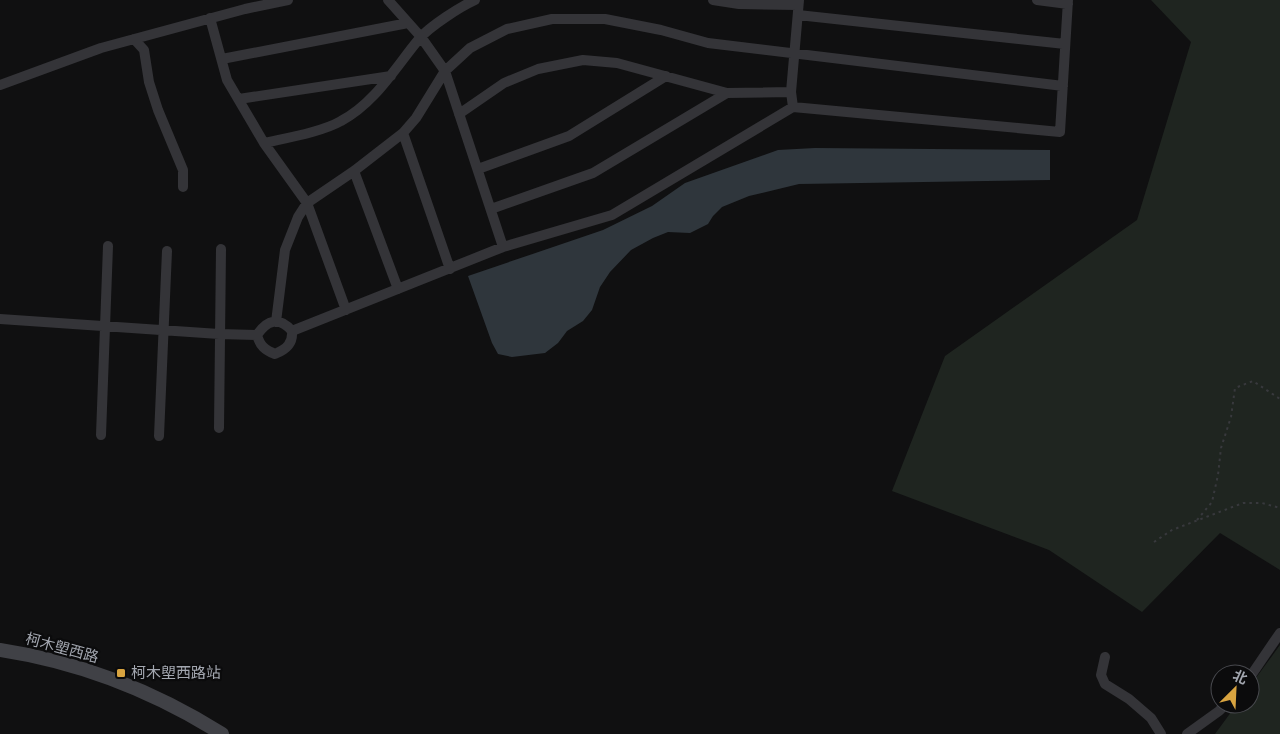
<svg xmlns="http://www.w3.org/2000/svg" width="1280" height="734" viewBox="0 0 1280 734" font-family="'Fira Sans Condensed','Noto Sans SC',sans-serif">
  <rect width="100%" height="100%" fill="#101011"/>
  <path fill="#1f2520" d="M1151 0H1280V570L1220 533 1142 612 1049 550 892 491 945 356 1137 220 1191 42Z
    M1280 645V734H1215L1237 704H1250V686Z"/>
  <path fill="#2f363c" d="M815 148 1050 150V180L799 184 749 196 722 207 713 216 708 224 690 233 668 232 653 238 631 250 610 272 600 287 592 310 583 321 567 331 558 343 545 353 512 357 498 354 492 343 468 276 603 230 652 206 685 183 778 150Z"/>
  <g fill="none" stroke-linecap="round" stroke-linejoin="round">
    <path stroke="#38393d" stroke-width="2" stroke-dasharray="2.5 4" stroke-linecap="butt" d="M1197 520 1212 502 1218 475 1221 448 1231 417 1235 388 1253 381 1280 399
      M1154 542 1172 530 1243 503H1262L1280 508"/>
    <path stroke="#343438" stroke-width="10" d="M388 0 421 37 445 71 503 247
      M713 0 739 4 798 5
      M1037 0 1068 4
      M798 15 1065 44
      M210 18 227 80 264 143 307 203 346 310
      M134 39 144 50 149 82 158 110 183 170V187
      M222 59 408 23
      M0 85 101 48 245 9 288 0
      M239 99 391 76
      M793 107 791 92 799 0
      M459 114 504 83 538 69 583 60 617 63 727 93 791 92
      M403 133 450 269
      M264 143C286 138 322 132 341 121 375 103 395 68 419 39 430 26 460 7 475 0
      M478 169 569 136 666 76
      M354 171 398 289
      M491 209 593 173 727 93
      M0 319 219 334 257 335C267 320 279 316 292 331L503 247 612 215 793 107 1060 132 1068 0
      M276 322 285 250 298 217 307 203 354 171 403 133 416 118 445 71 470 48 507 29 552 19H605L661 30 708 43 1063 86
      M257 335C260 346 265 350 275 354 287 349 293 343 292 331
      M219 428 221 249
      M101 435 108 246
      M159 436 167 251
      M1105 657 1101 675 1105 684 1129 699 1151 718 1161 734
      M1250 677 1280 633
      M1187 734 1219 711 1226 704"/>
    <path stroke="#404146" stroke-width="14" d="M0 650C79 662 155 692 222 734"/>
  </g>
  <rect fill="#d9a440" stroke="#0b0b0c" stroke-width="2" x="116" y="668" width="10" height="10" rx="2.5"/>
  <g text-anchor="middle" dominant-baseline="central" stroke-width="4.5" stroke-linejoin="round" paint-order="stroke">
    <g font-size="15" fill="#a3a7b0" stroke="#0b0b0c">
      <text transform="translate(62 648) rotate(15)">柯木塱西路</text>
    </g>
    <g font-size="15" fill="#a3a7b0" stroke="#0b0b0c" text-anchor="start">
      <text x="131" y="673">柯木塱西路站</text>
    </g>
  </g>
  <g transform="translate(1235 689) rotate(24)"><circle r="24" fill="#0b0b0c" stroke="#48494e"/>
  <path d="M0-4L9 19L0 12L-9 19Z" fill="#d9a440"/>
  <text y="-8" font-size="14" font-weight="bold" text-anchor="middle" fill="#a3a7b0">北</text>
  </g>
</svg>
